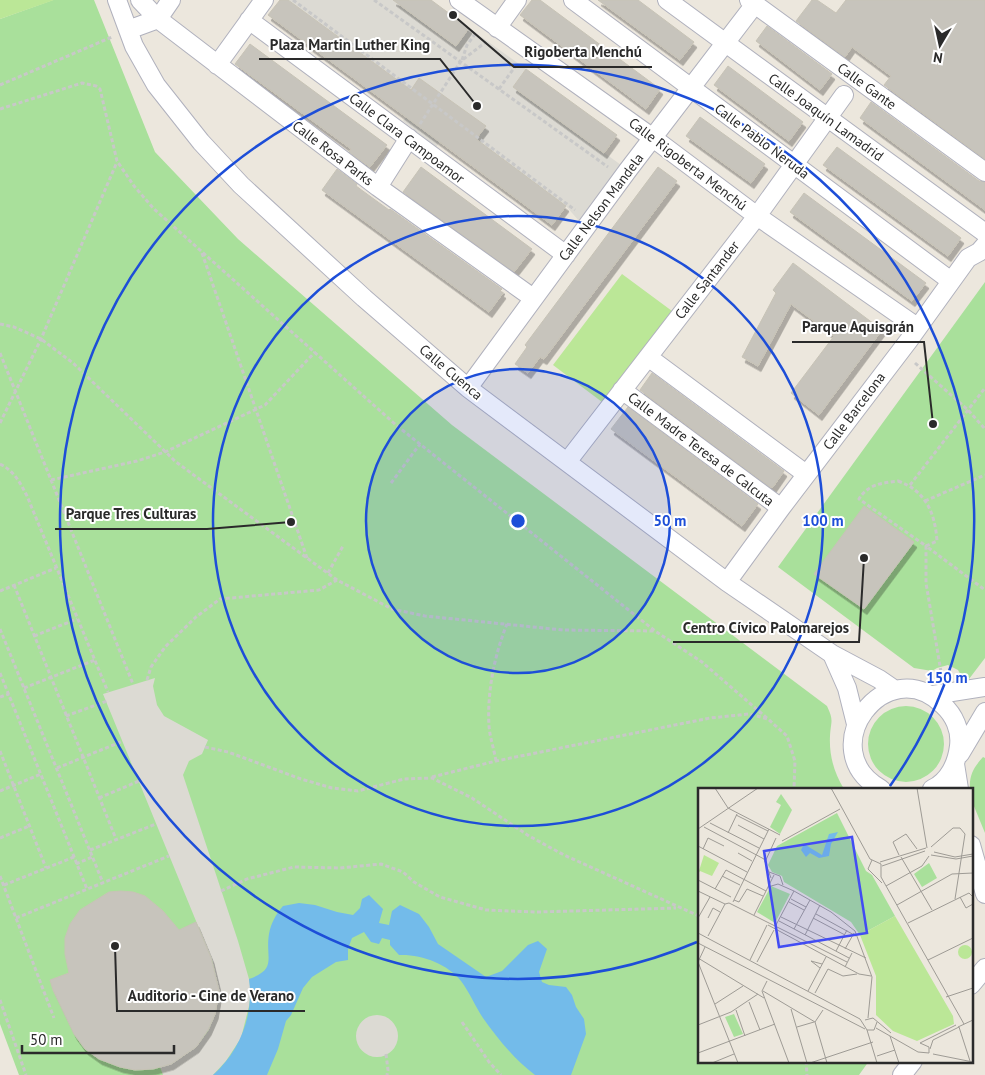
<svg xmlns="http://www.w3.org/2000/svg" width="985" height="1075" viewBox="0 0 985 1075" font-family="'PT Sans',sans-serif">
  <defs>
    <filter id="shadow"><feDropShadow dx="3" dy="5.5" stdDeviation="0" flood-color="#0004"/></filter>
  </defs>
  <rect width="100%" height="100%" fill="#ece7dd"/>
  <path fill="#a9e09b" d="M53 0H94L155 152 238 239 452 425 827 706C834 721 831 720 830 736 829 755 834 773 844 789H699V1061H869L859 1075H19L0 1024V19Z
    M985 282V658L969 679H963L958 670 948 665 937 668 932 671 914 668 778 567Z
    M868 744a38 38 0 1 1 76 0a38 38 0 1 1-76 0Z
    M983 757 985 758V833L971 799V789H970C969 775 974 767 983 757Z"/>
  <path fill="#bbe797" d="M0 0H54L0 19Z
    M622 274 672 311 602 402 553 365Z"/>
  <path fill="#dcdad3" d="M288 0H393L455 46 469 28 526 69 513 87 628 170 586 229 566 206 454 123 436 147 403 121 420 97Z
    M155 678 153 686 157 705 164 716 208 740 202 754 189 761 183 775 238 941 249 979 251 992 249 1006 241 1038 226 1061 213 1075H163L160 1067 171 1064 196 1047 208 1031 215 1014 219 991 212 960 103 694Z
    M356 1036a21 21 0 1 1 42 0a21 21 0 1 1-42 0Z"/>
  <path fill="#73bbea" d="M369 895 383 909 379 923 389 925 392 911 400 905 419 914 429 927 438 944 486 977 502 971 528 945 538 941 547 949 539 972 542 982 549 985 566 987 572 995 576 1007 584 1019 586 1034 571 1075H535C515 1060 497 1038 483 1018 475 1006 470 993 461 981 448 964 421 954 399 955L390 945V940L382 938 379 944 371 942 364 932 352 938 348 949V960L336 962 312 977 303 988 291 1015 286 1021 278 1049 267 1075H213C240 1051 254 1015 249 979 278 969 265 958 269 934 271 923 276 914 283 906L299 903 315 905 337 912 353 915 360 908 362 899Z"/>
  <path fill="#c7c4bc" stroke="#c7c3b6" filter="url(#shadow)" d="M280 0H288L411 90 419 78 486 126 476 139 566 206 552 225 268 15Z
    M393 0H431L469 28 456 46Z
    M532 0H540L660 89 646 109 520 15Z
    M598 0H638L694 42 680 60Z
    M812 0H817L836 13 846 0H985V159L884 85 891 76 852 47 845 57 796 21Z
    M767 26 832 74 820 90 756 41Z
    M250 44 387 145 370 167 349 152 351 149 235 64Z
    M728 66 803 122 789 141 714 85Z
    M526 69 617 135 604 153 513 87Z
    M871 102 979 181 985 182V210L860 118Z
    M700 117 765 164 751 183 686 136Z
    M837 147 961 238 948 256 823 165Z
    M421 167 532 249 514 272 403 192Z
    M658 167 677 181 544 359 540 357 528 373 515 364 527 347 525 345Z
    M337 169 357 184 356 186 389 210 390 209 502 289 500 291 503 293 489 312 322 190Z
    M804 193 926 283 912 301 790 212Z
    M793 263 882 330 819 415 791 393 834 336 791 304 758 366 742 357 776 293 773 290Z
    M652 373 784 471 773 487H770L640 390Z
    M628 407 758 504 742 526 611 429Z
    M864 506 914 542 864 609 814 574Z
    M121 891 133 892 145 896 163 911 179 930 196 922 211 958 219 991 215 1014 208 1030 196 1047 171 1064 153 1069 135 1070 120 1067 99 1059 85 1049 74 1034 53 990 50 980 69 973 65 954V938L70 924 80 910 109 892Z"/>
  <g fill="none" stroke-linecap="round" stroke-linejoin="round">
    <g stroke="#b0b1bd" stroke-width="20">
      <path id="street" d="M117 0 134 46 156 85 201 142 241 185 364 298 468 388 727 582 832 654 879 679 895 690
        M140 0 158 19 378 187 533 298
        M459 0 653 138 757 216 917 327
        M573 0 951 281
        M667 0 985 233
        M749 0 985 172
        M249 20 566 255
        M497 28 517 0
        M128 30 158 19 171 0
        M217 65 264 0
        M378 187 409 138
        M648 357 806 474
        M468 388 628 170 755 4
        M622 390 781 508
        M567 462 757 216 844 95
        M727 582 781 508 909 340 968 258 979 252 985 245
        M832 654 847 688 856 724
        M933 695 985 687
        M960 754 985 712
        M955 764 959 789
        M881 789C811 750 886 649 943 705 954 715 961 730 959 746 957 763 949 781 932 789
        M971 845 985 894
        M971 985 985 968
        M902 1075 913 1061"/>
    </g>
    <path stroke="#c8c8c8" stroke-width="3" stroke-dasharray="4 2.5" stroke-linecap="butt" d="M293 0 575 210
      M374 0 608 167
      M462 60 467 45 475 34
      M0 85 112 37
      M499 89 517 64
      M0 109 82 83 96 86 100 89 117 161 134 186 154 209 396 425 655 631 702 662 768 719
      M420 124 461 61 486 42
      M202 253 307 558
      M0 324 14 327 41 339 73 363 176 462 337 580 392 609 425 616 563 630 655 631
      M0 353 133 684
      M915 363 968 410 985 429
      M0 423 41 339 117 162
      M0 464C14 471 20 482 27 496L108 692
      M51 480 137 461 165 452 265 405 315 352
      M898 481C926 491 935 513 937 541L926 546 859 499C868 484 882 483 898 481Z
      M391 483 420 444
      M910 485 985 388
      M925 501 985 475
      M328 573 343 546
      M14 585 116 839
      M0 591 56 568
      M0 629 103 883
      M34 636 77 619
      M941 672 926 583V546L985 590
      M0 673 87 889
      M147 680 151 667 165 647 196 617 220 599 319 590 337 580
      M24 688 95 660
      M0 697 9 694
      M66 716 107 701
      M205 747 228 752 301 779 332 788 358 791 404 779 432 778 472 798 529 836 564 855 699 916
      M0 751 46 868
      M496 761C494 749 490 738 489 726 487 693 494 656 507 624
      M57 768 123 741
      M432 777 496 761 665 727 710 718 749 714 768 719 787 736 795 761 794 789
      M0 791 41 774
      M99 798 139 781
      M0 838 29 826
      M90 850 156 824
      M76 864 92 857
      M0 876 54 1018
      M4 885 74 857
      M221 891 247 879 294 867 340 868 381 864 403 872 414 882 440 897 486 910 537 912 676 908
      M16 918 169 856
      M0 1000 26 1075
      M462 1022 489 1062 501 1075
      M386 1054 388 1070 387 1075
      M806 1061 807 1075"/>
    <use href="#street" stroke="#fff" stroke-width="18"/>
  </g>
  <circle cx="518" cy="521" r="152" fill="#1d4ed8" fill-opacity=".12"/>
  <g fill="none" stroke="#1d4ed8" stroke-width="2.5">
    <circle cx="518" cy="521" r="152"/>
    <circle cx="518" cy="521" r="305"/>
    <path d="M697 942A457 457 0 1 1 890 786"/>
  </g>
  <g text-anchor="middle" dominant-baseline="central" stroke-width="4" stroke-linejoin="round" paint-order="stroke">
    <g font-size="14" fill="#2a2a2a" stroke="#fff">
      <text transform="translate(867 86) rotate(36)">Calle Gante</text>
      <text transform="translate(826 117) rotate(36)">Calle Joaquín Lamadrid</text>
      <text transform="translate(407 138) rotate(37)">Calle Clara Campoamor</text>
      <text transform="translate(762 141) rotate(37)">Calle Pablo Neruda</text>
      <text transform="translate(333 153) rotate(37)">Calle Rosa Parks</text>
      <text transform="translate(688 164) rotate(37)">Calle Rigoberta Menchú</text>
      <text transform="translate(601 207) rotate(-53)">Calle Nelson Mandela</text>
      <text transform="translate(707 280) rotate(-52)">Calle Santander</text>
      <text transform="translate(451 372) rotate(40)">Calle Cuenca</text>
      <text transform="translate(854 411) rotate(-53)">Calle Barcelona</text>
      <text transform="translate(701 449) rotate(37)">Calle Madre Teresa de Calcuta</text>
    </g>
  </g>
  <g transform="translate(698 788)">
    <rect width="275" height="275" fill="#ece7dd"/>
    <path d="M83 6 94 22 82 46 72 39 83 17 78 14ZM139 25 168 83 174 87 197 128 162 147 153 134 86 94 84 88 74 84 70 77 79 58ZM231 75 239 90 224 99 216 86ZM73 98 92 106 77 135 59 124ZM36 226 45 246 36 249 27 229Z" fill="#a9e09b"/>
    <path d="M6 67 21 75 14 88 2 83 0 86ZM197 128 255 228 256 236 219 253 195 243 178 227V188L162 147ZM260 164a7 7 0 1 1 14 0a7 7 0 1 1-14 0Z" fill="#bbe797"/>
    <path d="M140 44 133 56 131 68 121 70 112 65 108 69 103 62 106 56 124 67 131 46Z" fill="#73bbea"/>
    <path fill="none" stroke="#9e9b95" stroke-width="1" d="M10 0H17L30 20 82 47M133 0 172 71 183 76V89L266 236M219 0 229 60M38 27 70 43M12 35 61 60M40 37 66 51M6 39 66 71 73 90M0 41 60 0M30 45 39 26M84 53 142 21M0 58 49 84M233 59 255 40H262L267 46 257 111M5 61 10 50 26 58M236 64 257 69 275 66M40 65 54 73M201 67 195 54 208 46 219 61M233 67 258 71 275 68M203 69 234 122M174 72 170 81 184 95M67 74 78 50M182 74 228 60M184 78 227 63M71 84 82 88 85 97M24 88 42 97M0 92 33 109M188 98 224 78 231 68M70 99 80 96 96 103 133 124 157 143 174 189 170 230M17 101 28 82 68 103M0 103 27 116M262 109 268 120 275 116M93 111 108 119M36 112 41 114 49 101 65 108M35 114 71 41M91 114 106 122M199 117 254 86 275 85M118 126 158 148M56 127 76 87M83 129 168 170M0 130 12 109M10 130 15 120 22 124M115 130 147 147M81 133 151 170M210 135 271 105 275 109M70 137 161 186 173 188M78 137 96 103M96 141 112 112M0 145 162 231 169 242H176L179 234M107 147 122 117M10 148 27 116 31 115 149 174M0 155 167 241M7 159 0 174 40 275M147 161 156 145M138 163 149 142M0 170 66 210M52 172 69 137M230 172 275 150M59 174 76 142M147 179 154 165M122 180 113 173 124 176M69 193 64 203 91 275M65 203 117 234M110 203 128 169M117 205 130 181 145 188 159 186M248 209 275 200M51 214 62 242M17 216 45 198M93 221 109 275M38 222 47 248M125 222 117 234 129 275M167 232 175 230 193 245M0 237 33 224 60 206M99 239 116 234M260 239 275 232M261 239 272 273M178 240 220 264 231 265V259L222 255M275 240V259M169 242 179 275M192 248 201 275M222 255 258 237M232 261 235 252 261 239M0 265 77 236M235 266 275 274M179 268 197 262M14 275 36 266M112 275 175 254"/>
    <path fill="#424cf3" fill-opacity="0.15" stroke="#424cf3" stroke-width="2.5" d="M154 49 169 145 81 159 66 63Z"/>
    <rect width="275" height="275" fill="none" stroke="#2a2a2a" stroke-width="2.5"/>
  </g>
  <circle cx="518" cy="521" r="8" fill="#1d4ed8" stroke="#fff" stroke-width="2.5"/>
  <g font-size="15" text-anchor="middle" font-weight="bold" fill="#1d4ed8" stroke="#fff" stroke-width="4" stroke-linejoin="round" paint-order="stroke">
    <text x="670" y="526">50 m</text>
    <text x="823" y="526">100 m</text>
    <text x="947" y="683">150 m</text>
  </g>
  <path fill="none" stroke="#2a2a2a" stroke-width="2" d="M477 106L440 59H259M453 15L514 67H652M933 424L924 342H792M291 522L207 529H55M864 558L859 642H673M115 946L117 1011H305"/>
  <g fill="#2a2a2a" stroke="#fff" stroke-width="2">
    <circle cx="477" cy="106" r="5"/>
    <circle cx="453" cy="15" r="5"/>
    <circle cx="933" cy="424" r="5"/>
    <circle cx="291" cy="522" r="5"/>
    <circle cx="864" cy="558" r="5"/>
    <circle cx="115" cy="946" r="5"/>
  </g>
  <g font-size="15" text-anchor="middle" font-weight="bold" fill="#2a2a2a" stroke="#fff" stroke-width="4" stroke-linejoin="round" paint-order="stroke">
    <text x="350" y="50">Plaza Martin Luther King</text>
    <text x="583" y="57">Rigoberta Menchú</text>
    <text x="858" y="332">Parque Aquisgrán</text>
    <text x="131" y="519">Parque Tres Culturas</text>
    <text x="766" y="633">Centro Cívico Palomarejos</text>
    <text x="211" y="1001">Auditorio - Cine de Verano</text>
  </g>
  <g transform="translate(940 45) rotate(189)" stroke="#ffffff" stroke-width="4" paint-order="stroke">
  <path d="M0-4L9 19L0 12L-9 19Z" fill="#2a2a2a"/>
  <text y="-8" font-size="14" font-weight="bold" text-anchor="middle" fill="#2a2a2a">N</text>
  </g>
  <path d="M22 1045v8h152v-8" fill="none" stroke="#2a2a2a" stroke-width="2.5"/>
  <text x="30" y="1045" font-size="15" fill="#2a2a2a" stroke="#ffffff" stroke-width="4" paint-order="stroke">50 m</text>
</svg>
